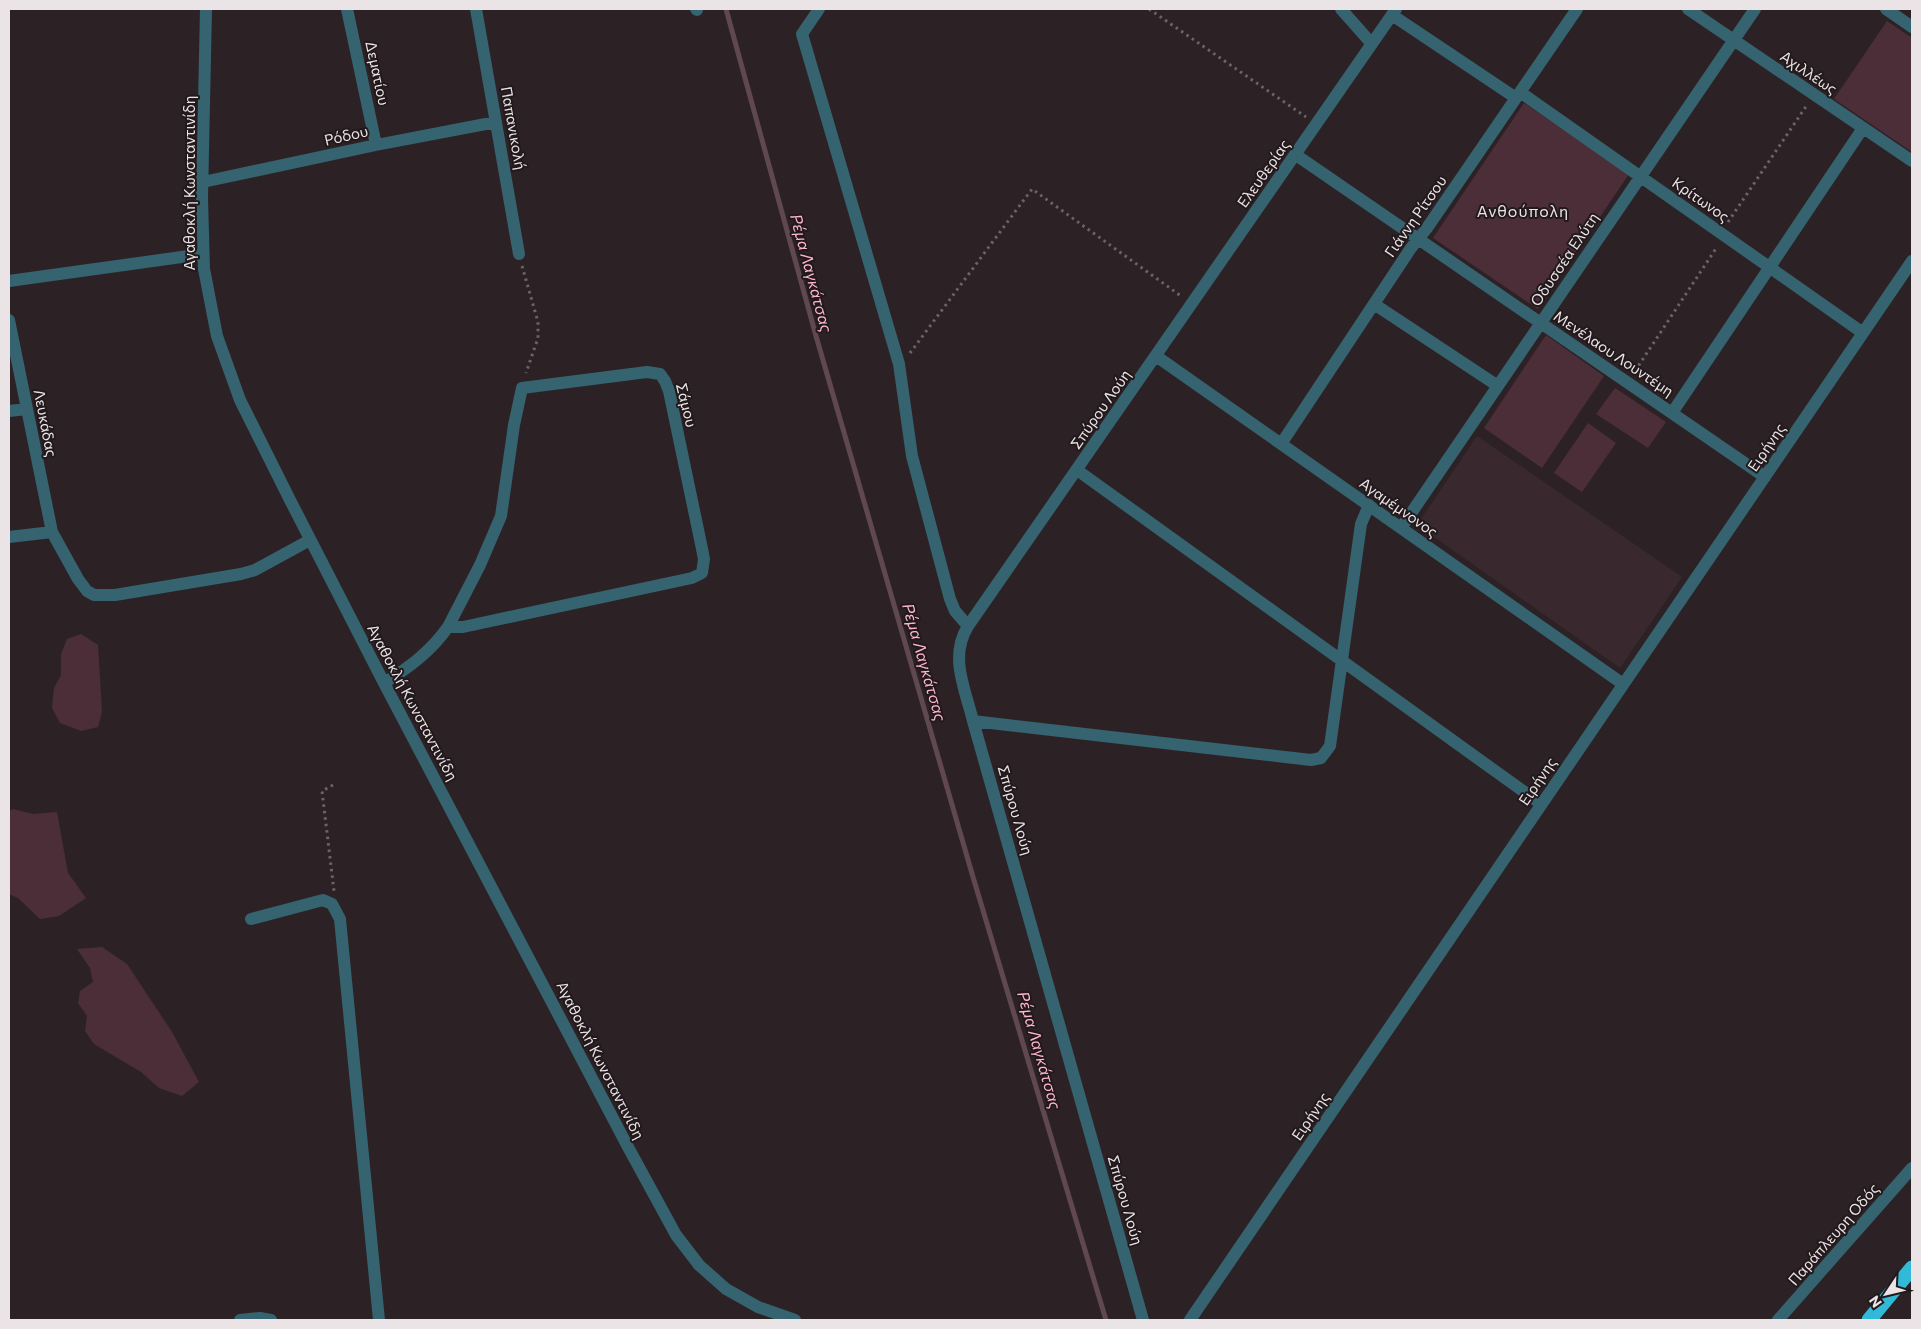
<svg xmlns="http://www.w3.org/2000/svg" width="1921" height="1329" viewBox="0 0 1921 1329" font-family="Commissioner,sans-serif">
  <rect width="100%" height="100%" fill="#2c2225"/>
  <path fill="#39292e" d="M1477 436 1682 577 1620 668 1417 525Z"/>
  <path fill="#4c2e39" d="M1887 21 1912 38V152L1834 99Z
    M1524 103 1629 174 1538 309 1433 238Z
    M1546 335 1604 376 1542 468 1484 428Z
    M1615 388 1666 422 1648 448 1596 414Z
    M1588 423 1616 443 1582 492 1554 473Z
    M81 634 98 645 102 712 98 727 81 731 60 723 52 708 54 688 61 675V654L67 639Z
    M13 809 33 814 57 812 68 873 86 898 59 916 40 919 18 898 9 894V811Z
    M102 947 127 964 172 1032 199 1082 182 1096 159 1088 141 1072 94 1044 85 1031 87 1016 78 1003 80 991 93 982 90 968 77 949Z"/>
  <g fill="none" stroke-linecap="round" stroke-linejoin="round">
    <path stroke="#604852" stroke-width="5" d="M726 9 816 336 973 877 1106 1320"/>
    <path stroke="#6c6366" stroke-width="3" stroke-dasharray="2.5 4" stroke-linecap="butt" d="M1149 9 1306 117
      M1728 222 1807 105
      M522 266 538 322V338L526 373
      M910 353 1032 189 1181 296
      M1635 371 1717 247
      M333 785 322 791 334 891"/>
    <path stroke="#366370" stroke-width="12" d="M206 9 202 198 204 269 217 336 240 400 290 500 384 683 628 1147 676 1235 699 1265 726 1289 758 1307 795 1320
      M347 9 376 145
      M476 9 519 254
      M696 9 697 10
      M819 9 802 34 899 364 912 456 950 599 955 611 968 626
      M1341 9 1372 44
      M1688 9 1912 161
      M1886 9 1912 27
      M1392 15 1516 98
      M1520 92 1863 333
      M1296 155 1765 477
      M203 182 376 145 496 122
      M9 281 203 254
      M1374 304 1498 386
      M9 320 52 532 78 579 87 591 94 595H115L241 574 255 570 310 540
      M1156 356 1623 684
      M9 411 27 409
      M1672 413 1863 128
      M1281 444 1411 248 1427 228 1577 9
      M1077 470 1541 804
      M1401 528 1755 9
      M9 537 52 532
      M384 683C410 667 431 651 448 627H463L692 578 702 573 704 559 701 544 669 391 665 381 660 374 647 372 522 388 514 425 501 516 480 565 448 627
      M973 721 1311 760 1321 758 1330 746 1361 524 1369 505
      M251 919 323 900 332 904 340 919 379 1320
      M240 1320 260 1318 271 1320
      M1143 1320 973 721C965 688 949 657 968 626L1396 9
      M1190 1320 1912 261
      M1778 1320 1912 1168"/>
    <path stroke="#32b9d7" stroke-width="15" d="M1869 1320 1912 1268"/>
  </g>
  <g text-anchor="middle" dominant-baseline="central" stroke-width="4" stroke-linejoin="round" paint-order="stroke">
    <g font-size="15" fill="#ebe4e6" stroke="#22191c">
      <text transform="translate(1809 72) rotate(34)">Αχιλλέως</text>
      <text transform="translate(378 73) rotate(78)">Δεματίου</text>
      <text transform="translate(514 128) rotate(80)">Παπανικολή</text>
      <text transform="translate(346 135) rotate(-13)">Ρόδου</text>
      <text transform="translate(1263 173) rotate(-55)">Ελευθερίας</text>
      <text transform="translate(189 183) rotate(-90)">Αγαθοκλή Κωνσταντινίδη</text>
      <text transform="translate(1701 199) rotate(35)">Κρίτωνος</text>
      <text transform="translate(1415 216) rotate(-55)">Γιάννη Ρίτσου</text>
      <text transform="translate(1564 259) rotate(-56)">Οδυσσέα Ελύτη</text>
      <text transform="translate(1614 353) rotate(34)">Μενέλαου Λουντέμη</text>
      <text transform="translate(687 405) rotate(76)">Σάμου</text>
      <text transform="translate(1100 409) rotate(-55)">Σπύρου Λούη</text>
      <text transform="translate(46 423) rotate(79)">Λευκάδας</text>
      <text transform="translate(1766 447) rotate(-56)">Ειρήνης</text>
      <text transform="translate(1399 507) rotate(35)">Αγαμέμνονoς</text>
      <text transform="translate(413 702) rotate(62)">Αγαθοκλή Κωνσταντινίδη</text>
      <text transform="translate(1537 781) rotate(-56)">Ειρήνης</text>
      <text transform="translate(1016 810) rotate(74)">Σπύρου Λούη</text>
      <text transform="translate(601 1060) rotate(63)">Αγαθοκλή Κωνσταντινίδη</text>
      <text transform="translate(1310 1116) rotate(-56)">Ειρήνης</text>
      <text transform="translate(1126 1200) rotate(74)">Σπύρου Λούη</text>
      <text transform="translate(1833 1234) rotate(-49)">Παράπλευρη Οδός</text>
    </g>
    <g font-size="16" letter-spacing="1" fill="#ebe4e6" stroke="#22191c">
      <text x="1523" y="210">Ανθούπολη</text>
    </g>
    <g font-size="16" font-style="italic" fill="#feb6cf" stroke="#22191c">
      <text transform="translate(812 273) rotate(75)">Ρέμα Λαγκάτσας</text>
      <text transform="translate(925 662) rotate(74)">Ρέμα Λαγκάτσας</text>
      <text transform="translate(1040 1050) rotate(74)">Ρέμα Λαγκάτσας</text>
    </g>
  </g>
  <rect width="1921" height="1329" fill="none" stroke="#ebe4e6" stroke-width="20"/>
  <g transform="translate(1886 1294) rotate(235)" stroke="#22191c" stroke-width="4" paint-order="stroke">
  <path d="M0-4L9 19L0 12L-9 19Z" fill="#ebe4e6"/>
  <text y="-8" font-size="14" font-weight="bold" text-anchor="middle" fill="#ebe4e6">N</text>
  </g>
</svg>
